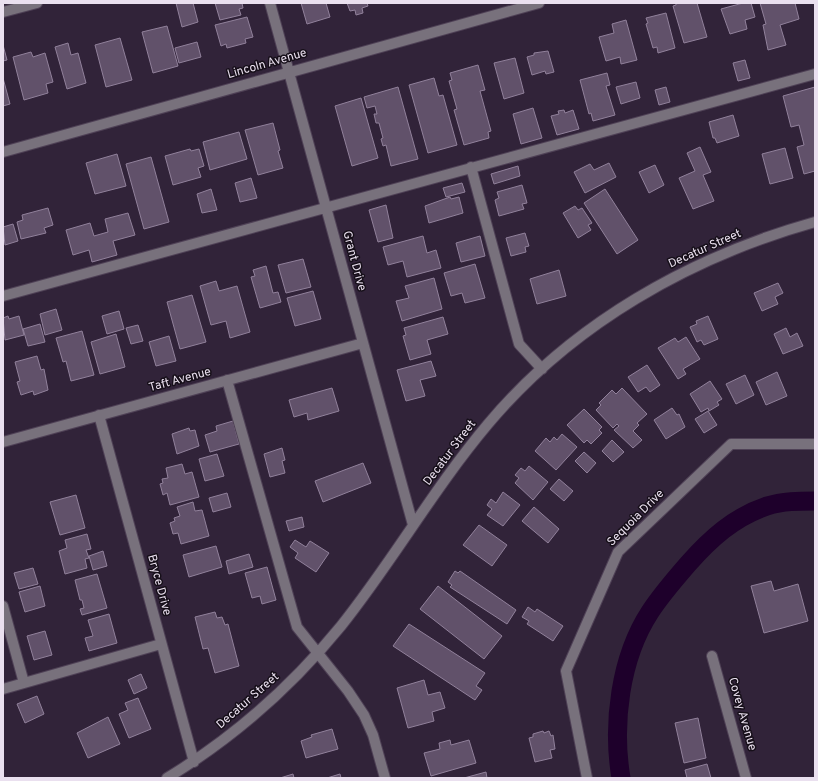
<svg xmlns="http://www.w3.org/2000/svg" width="818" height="781" viewBox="0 0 818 781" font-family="Overpass,sans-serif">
  <rect width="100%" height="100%" fill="#312339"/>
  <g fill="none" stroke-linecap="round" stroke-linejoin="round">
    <path stroke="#1e002b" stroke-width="19" d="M621 778C612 724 620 658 650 612 661 595 675 579 688 564 710 539 734 517 767 506 783 501 799 501 815 501"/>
  </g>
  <path fill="#61516a" stroke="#91819b" d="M176 3H193L198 22 182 27Z
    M215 3H242L243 8 239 9 241 15 220 20Z
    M301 3H326L330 17 307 24Z
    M347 3H367L368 6 362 8 363 13 356 15 355 10 350 11Z
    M676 3H697L707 37 684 43 673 6 676 5Z
    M743 3H751L755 17 745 20 747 29 730 34 721 9Z
    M760 3H795L799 19 780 25 786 45 768 50 763 25 766 24Z
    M666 13 675 48 658 53 657 47 653 48 646 24 648 23 646 18Z
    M247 17 253 37 245 39 246 43 227 48 226 44 221 46 215 25Z
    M626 20 637 60 621 64 620 57 606 61 599 37 614 33 612 24Z
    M167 26 178 66 153 73 142 32Z
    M120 38 132 80 106 87 95 45Z
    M197 42 201 57 179 63 175 48Z
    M68 43 71 55 78 53 86 83 67 89 55 47Z
    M3 45 7 60 3 61Z
    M548 51 554 72 546 74 545 71 532 75 527 57 534 55V53Z
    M31 52 33 57 45 53 53 82 46 84 48 93 24 100 13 57Z
    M515 58 524 93 504 99 494 63Z
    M745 60 750 78 738 81 733 63Z
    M478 65 485 90 480 91 491 131 488 132 489 138 464 145 454 110 457 109 449 81 452 80 450 73Z
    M607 73 610 85 606 86 615 115 593 121 591 113 589 114 580 80Z
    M3 78 10 104 3 106Z
    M434 78 439 96 443 95 457 145 428 153 409 85Z
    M636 82 640 98 621 104 616 87Z
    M398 87 418 159 391 166 386 145 383 146 381 139 383 138 379 123H376L374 114H377L375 106 367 108 364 97Z
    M666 87 670 102 659 105 655 90Z
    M815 87V171L804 174 797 147 804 145 799 125 791 127 783 96Z
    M361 98 378 158 352 166 335 106Z
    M533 108 542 138 521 144 513 114Z
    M564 110 565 113 573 110 579 129 557 135 551 116 559 114 558 111Z
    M733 115 739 136 717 143 715 138H713L709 122Z
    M273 123 280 150 278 151 283 168 258 175 245 130Z
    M239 132 247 159 210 170 203 142Z
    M700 147 711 172 703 175 714 201 693 209 679 178 695 171 687 153Z
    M785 148 793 178 770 184 762 154Z
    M190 149 191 151 199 149 204 166 198 168 201 177 173 185 165 156Z
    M117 154 126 186 95 194 86 163Z
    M151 157 169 222 144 229 126 164Z
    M609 163 616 177 585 193 574 172 590 164 594 170Z
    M655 165 664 185 649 193 639 172Z
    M518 166 520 176 494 184 491 174Z
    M251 178 257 198 240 202 235 183Z
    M462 183 465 192 446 197 443 188Z
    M522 185 527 203 522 204 524 209 499 216 495 200 499 198 497 192Z
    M211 189 217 210 202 213 197 194Z
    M605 189 638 240 617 254 584 203Z
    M450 197 451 199 459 197 463 213 429 223 425 206Z
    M386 205 393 238 378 242 369 210Z
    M575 206 578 210 582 208 592 223 588 225 591 230 578 238 563 213Z
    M48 208 53 225 44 228 46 233 21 239 17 222 23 220 22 215Z
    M128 213 135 235 113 241 117 255 92 262 89 250 73 255 66 230 90 223 94 236 108 232 105 219Z
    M13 224 18 241 5 245 3 227Z
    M525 233 529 246 525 247 526 252 511 256 506 238Z
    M423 236 427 253 436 250 441 268 407 277 403 261 388 265 383 247Z
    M480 236 485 256 461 262 456 243Z
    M303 259 311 287 286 293 278 265Z
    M475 264 485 298 465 303 462 293 451 296 444 273Z
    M266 266 273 293 278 292 281 302 260 308 251 277 255 276 253 270Z
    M559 270 566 296 537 304 530 279Z
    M434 278 442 309 402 321 396 301 409 298 405 286Z
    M216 281 219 291 237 286 250 332 230 338 226 321 211 325 200 286Z
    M778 283 783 293 775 297 778 304 762 311 754 293Z
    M313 291 321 319 295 326 287 298Z
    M192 295 206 342 180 349 167 302Z
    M56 309 62 330 45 335 40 314Z
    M119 311 124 329 107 334 102 316Z
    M8 316 9 319 19 316 24 335 5 340 3 318Z
    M708 316 718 339 704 345 701 340 697 342 690 327 697 324 696 321Z
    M443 317 448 334 427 340 431 354 410 360 403 336 406 335 404 328Z
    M40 324 45 342 28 346 23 329Z
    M138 325 143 341 131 344 126 328Z
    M786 328 790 337 797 333 803 346 783 354 774 334Z
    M82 331 94 375 71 381 66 361 63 362 56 338Z
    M116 334 125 367 100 374 91 342Z
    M169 336 176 361 156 366 149 342Z
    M686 337 700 359 683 369 686 374 678 379 658 348 675 338 678 342Z
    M37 356 41 370 44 369 48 390 34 395 33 391 21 395 17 382 20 381 15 362Z
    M431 361 436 376 420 380 425 396 406 401 397 370Z
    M647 365 660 385 650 392 646 387 638 392 628 377Z
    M777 372 787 396 766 405 756 382Z
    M745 375 754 395 736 404 726 384Z
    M710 381 722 399 717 402 719 405 709 411 708 408 701 412 690 394Z
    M332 388 339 411 308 420 307 413 294 417 289 400Z
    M622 388 647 414 637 423 639 425 633 431 642 440 633 448 614 430 619 426 617 424 613 428 596 410 601 405 599 403 612 390 616 394Z
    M672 408 677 415 679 414 685 427 666 439 654 420Z
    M584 409 602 427 599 430 602 433 591 444 587 440 584 443 567 425Z
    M708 411 717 425 704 433 695 419Z
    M233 421 239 444 210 452 205 435 217 431 216 426Z
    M189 428 190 431 195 430 199 446 177 454 172 434Z
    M562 434 577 447 556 470 535 451 546 438 550 442 554 437 557 440Z
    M612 440 624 452 613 462 602 451Z
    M282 448 285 460 282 461 285 473 270 477 264 454Z
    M584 452 596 463 587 473 575 461Z
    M217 454 224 476 205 481 199 459Z
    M363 463 371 483 323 502 315 481Z
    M182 464 185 474 192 472 199 497 170 505 167 493 163 495 160 484 163 483 162 479 168 478 166 468Z
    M529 466 548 482 533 500 515 483 519 478 515 475 521 468 525 471Z
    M559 479 573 491 564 501 550 489Z
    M503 492 520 505 503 526 487 515 492 509 487 505 491 499 496 503Z
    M227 493 231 507 213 512 209 498Z
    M76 495 85 528 60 535 50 502Z
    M193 502 195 511 202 510 209 536 181 544 178 533 173 534 170 523 175 521 174 518 180 516 177 507Z
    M534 507 559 529 548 543 522 521Z
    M302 517 304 527 289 531 286 521Z
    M479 525 507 545 492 566 463 545Z
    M87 534 91 549 86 550 89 558 85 559 87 568 65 574 59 551 67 548 65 540Z
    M295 540 306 547 310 541 329 553 316 572 295 558 298 553 290 547Z
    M216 546 222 567 189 577 183 555Z
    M103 551 107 566 93 570 89 556Z
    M249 554 253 567 229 574 226 561Z
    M267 567 276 600 262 604 260 596 252 598 245 573Z
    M33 568 38 584 19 589 14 573Z
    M455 571 458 573 460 571 516 610 507 624 450 587 452 585 448 582Z
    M97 574 107 608 82 615 80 609 84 608 82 600H80L75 580Z
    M771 581 774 591 798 584 808 621 764 633 751 586Z
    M40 586 45 606 25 612 19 592Z
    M438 586 502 636 484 659 420 609Z
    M528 607 535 612 537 609 563 626 553 641 527 624 529 621 522 617Z
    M215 612 217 618 222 617 225 625 228 624 239 666 215 673 208 648 203 649 195 617Z
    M109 614 117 643 89 651 85 638 93 636 88 620Z
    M409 624 485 673 476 686 482 690 475 700 393 646Z
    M45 631 52 655 34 660 27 636Z
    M141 674 147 688 134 694 128 680Z
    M424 680 428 695 440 692 445 708 432 712 434 721 408 728 397 688Z
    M37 696 44 714 25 723 17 704Z
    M138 698 151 729 129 738 119 714 128 710 125 703Z
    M108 717 120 744 88 758 77 733Z
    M698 718 706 758 684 763 675 723Z
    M332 729 338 749 306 758 301 741 312 737 311 735Z
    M543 731 544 733 549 731 551 736 553 735 555 749 550 750 552 758 535 762 529 738 533 737V734Z
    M450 740 451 745 469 740 476 763 431 776 424 753 440 749 439 743Z
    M707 764 711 778H687L685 770Z
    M486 772 487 778H464Z
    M293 774 294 778H280Z
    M340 774 341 778H327Z"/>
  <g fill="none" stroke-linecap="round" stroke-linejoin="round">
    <g stroke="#4f4156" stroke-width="12">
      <path id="minor" d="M270 3 413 525
        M3 12 37 3
        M3 152 539 3
        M471 167 519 344 542 369
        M3 296 815 74
        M227 380 297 627 348 691 364 715 373 735 385 778
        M99 415 194 762
        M3 442 363 343
        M3 606 24 683
        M712 656 746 778
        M3 689 161 644
        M167 778C233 738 292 686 341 626 393 561 434 488 488 424 572 324 690 257 815 222
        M587 778 566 671 618 552 731 444H815"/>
    </g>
    <use href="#minor" stroke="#78717c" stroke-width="10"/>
  </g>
  <g text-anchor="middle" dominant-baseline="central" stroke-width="3" stroke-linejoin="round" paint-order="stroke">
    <g font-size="12" fill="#eae0ef" stroke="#160f19">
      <text transform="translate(267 64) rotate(-16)">Lincoln Avenue</text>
      <text transform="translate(705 249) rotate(-24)">Decatur Street</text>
      <text transform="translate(354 261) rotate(75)">Grant Drive</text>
      <text transform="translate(180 380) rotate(-15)">Taft Avenue</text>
      <text transform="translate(450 453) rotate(-53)">Decatur Street</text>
      <text transform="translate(636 518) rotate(-45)">Sequoia Drive</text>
      <text transform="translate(159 585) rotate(75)">Bryce Drive</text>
      <text transform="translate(248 701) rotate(-41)">Decatur Street</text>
      <text transform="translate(742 714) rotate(74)">Covey Avenue</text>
    </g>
  </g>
  <rect width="818" height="781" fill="none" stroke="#eae0ef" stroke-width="8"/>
</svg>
